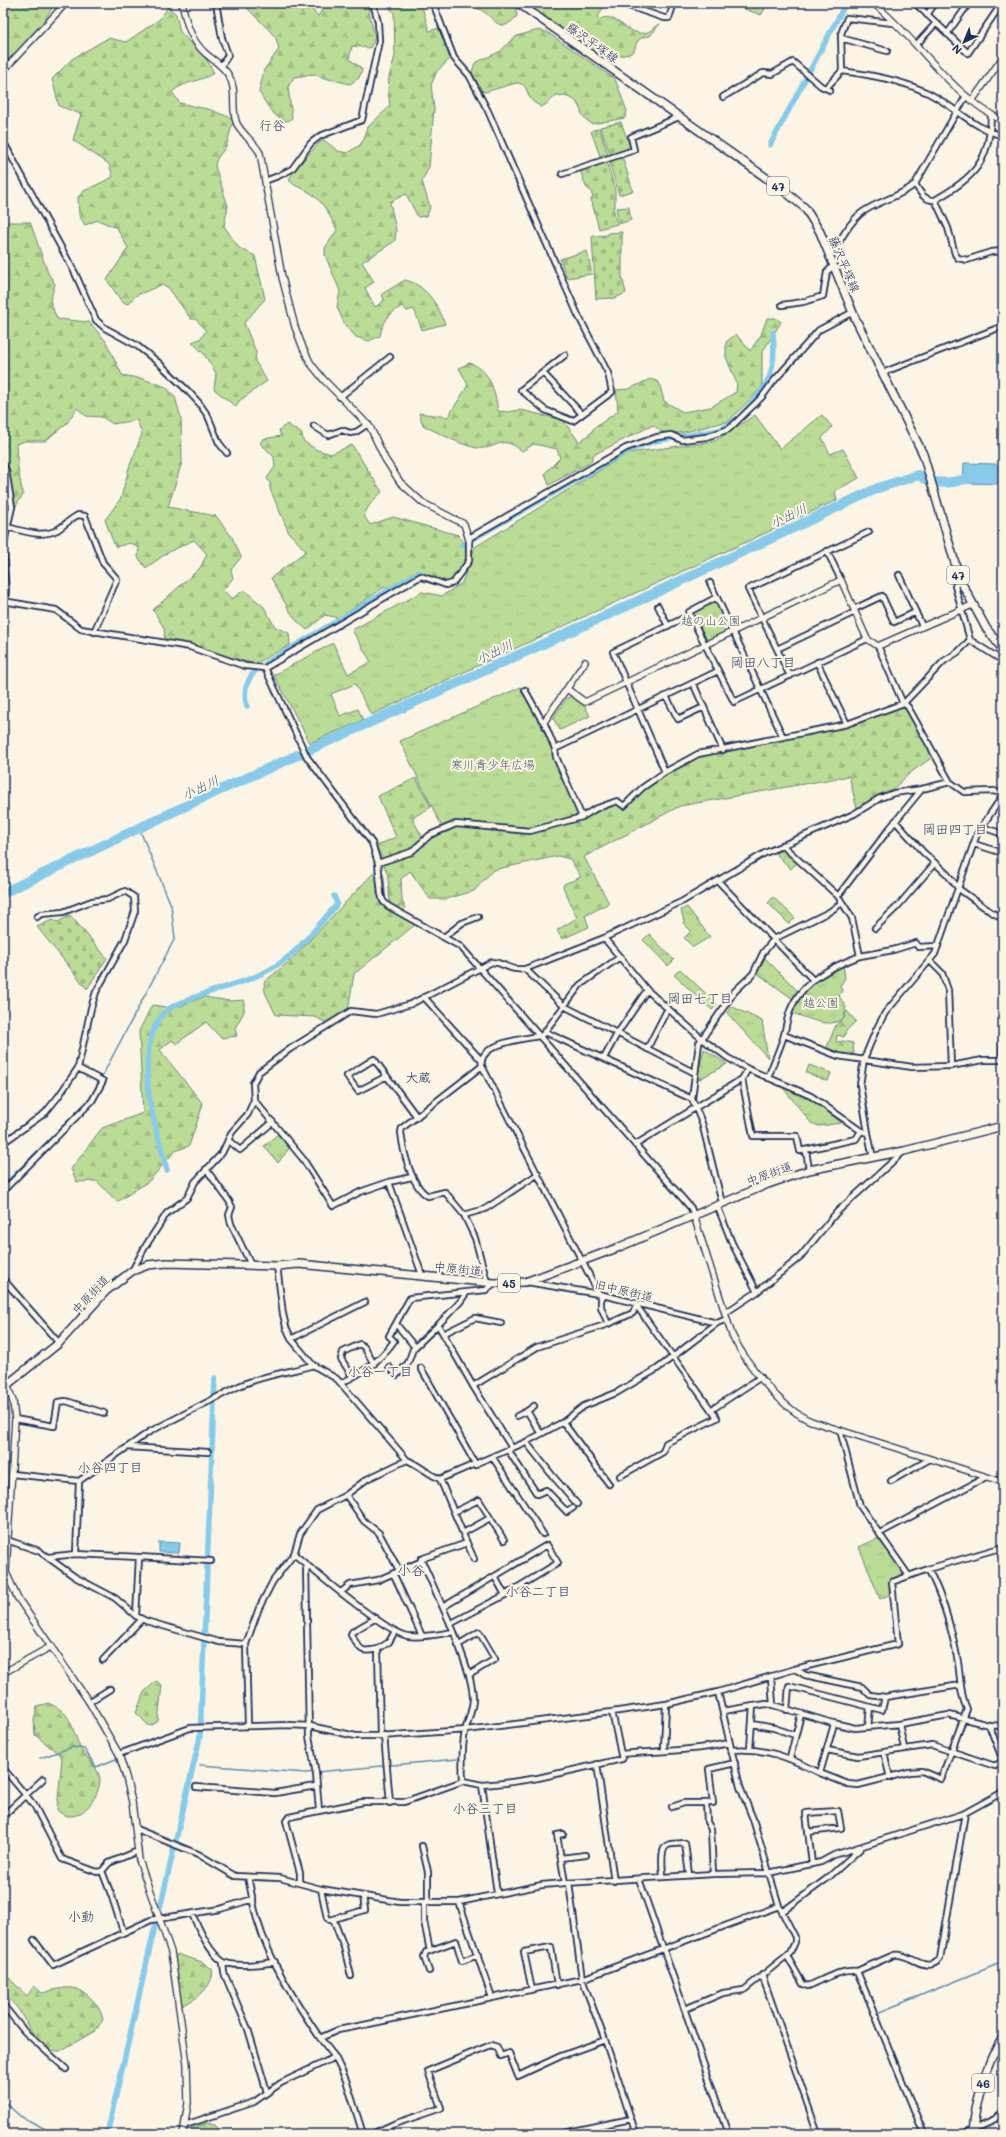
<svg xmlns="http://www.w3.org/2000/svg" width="1006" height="2137" viewBox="0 0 1006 2137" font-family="Mali,'Klee One',sans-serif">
  <defs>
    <pattern id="grass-tufts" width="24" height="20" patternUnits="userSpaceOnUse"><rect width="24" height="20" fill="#bbdc96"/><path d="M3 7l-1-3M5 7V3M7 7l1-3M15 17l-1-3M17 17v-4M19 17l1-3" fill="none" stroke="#a0bd84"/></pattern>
    <pattern id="forest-firs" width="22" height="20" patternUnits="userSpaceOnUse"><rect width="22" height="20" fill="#bbdc96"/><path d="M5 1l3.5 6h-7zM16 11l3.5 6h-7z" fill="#a0bd84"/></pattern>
    <pattern id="cemetery-stones" width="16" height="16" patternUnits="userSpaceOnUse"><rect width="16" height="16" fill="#bbdc96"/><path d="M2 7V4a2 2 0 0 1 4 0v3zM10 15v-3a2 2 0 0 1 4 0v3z" fill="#a0bd84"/></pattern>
  </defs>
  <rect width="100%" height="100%" fill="#fcf5e5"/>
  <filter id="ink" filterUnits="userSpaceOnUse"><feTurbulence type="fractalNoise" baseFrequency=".025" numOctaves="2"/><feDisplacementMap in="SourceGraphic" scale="8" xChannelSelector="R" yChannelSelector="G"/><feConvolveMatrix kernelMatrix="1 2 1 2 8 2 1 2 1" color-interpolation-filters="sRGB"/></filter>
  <g filter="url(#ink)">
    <path fill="url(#grass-tufts)" stroke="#6b867a" d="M718 3H768L761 15 731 4Z
      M755 415 780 449 822 415 832 427 822 438 830 454 843 449 859 478 835 491 837 500 371 715 355 684 331 694 340 716 358 709 363 720 310 743 274 675 333 643 348 674 371 662 352 630 422 592 442 596 462 583 475 547 628 453 715 441Z
      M715 601 730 629 707 640 692 612Z
      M521 687 553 749 554 757 579 816 530 828 455 822 442 827 400 741Z
      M572 696 584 705 590 716 560 730 553 718 567 698Z
      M783 850 797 863 791 869 775 853Z
      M773 897 795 918 789 924 768 903Z
      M687 907 710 937 693 947 684 938 691 931 683 923 684 921 681 910Z
      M649 934 674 960 668 966 643 940Z
      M764 957 798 991 793 999 757 973Z
      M843 965 845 978 840 986 842 991 839 996 846 1007 844 1018C830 1030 807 1017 791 1013 802 989 820 976 843 965Z
      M680 969 717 1004 712 1010 674 975Z
      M731 1006 762 1021 768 1058 727 1013Z
      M704 1049 727 1064 696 1081Z
      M809 1065 831 1073 828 1081 806 1073Z
      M783 1088 810 1099 842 1123 819 1126 811 1123Z
      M279 1133 290 1147 278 1163 264 1146Z
      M881 1537 904 1575 890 1582 891 1594 880 1599 859 1547Z"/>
    <path fill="url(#forest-firs)" stroke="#6b867a" d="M3 3H55L39 29 3 65Z
      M242 3H306L318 16 326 3H367L375 38 370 48 352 46 349 59 360 67 362 70 359 78 350 84 320 77 314 74 294 77 288 87 292 118 288 121C274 120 266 103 259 92L264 70 279 49 276 38 269 30Z
      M386 3H421L429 31 439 28 450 59 437 71 431 85 434 109 429 167 422 181 430 207 427 216 418 217 406 194 390 202 396 230 395 241 362 262 374 282 365 288 375 307 384 301 382 294 405 280C425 284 439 306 445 324L422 330 414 309 407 311 402 306C390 313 382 322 380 336L369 341 356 337 345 325 337 307 340 291 325 255V248L337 230C329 214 323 200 307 191 300 187 295 187 289 180L293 172 319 143 324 140 338 151 347 153 360 145 364 139 368 127 390 106 388 91 389 77 395 56 394 13Z
      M463 3H508L516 8 517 16C499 36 497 19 481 10 475 7 468 5 463 3Z
      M525 3H606L597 18 599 20C614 9 626 36 645 33 651 32 656 24 660 24L650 36C639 37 637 40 634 51L629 54 605 59Z
      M168 7 176 14 180 32 207 60 214 73C200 82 184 81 172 92L180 103 211 110 234 119C231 128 229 136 227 144 224 152 216 156 215 166L228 206 224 226 239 248 255 256 265 299 244 323 256 352 255 361 267 381 239 401 236 407 214 389 216 373 204 354 192 342 200 339 206 331 196 319H191L168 287 161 285 135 296 128 304 122 302 107 280 128 248 117 228 98 220 85 225 79 215 78 197 84 191 113 177 109 164 73 140 81 114 59 106 52 79 72 59 108 38 126 42 160 19Z
      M538 30 547 32 615 79 627 111 625 118 592 124C573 113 588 98 557 95L545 105 541 107C537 104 532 102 530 98 526 91 527 83 516 83L485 92 482 91 472 72 475 63 501 51 510 41 517 36Z
      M3 222H30L48 273 55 284 50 301 57 319 89 322 105 340 122 375 143 379 166 387 175 397 181 418 182 462 168 507 216 516 232 537 241 557 231 570 233 578 223 590 232 599 244 590 264 607 275 627 289 633 290 645 255 664 165 640 164 628 153 610 200 568 207 554 194 540 167 553 146 568 138 557 139 548 130 543 116 547 114 544 105 520 121 498 129 468 142 434 137 420 113 424 102 417 86 416 77 408 67 423 45 441H25L16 444 18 469 23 495C10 510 10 531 7 550L3 549 5 514 3 508V322L8 312 3 306Z
      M767 318H776L781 322 762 353V387L729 421 681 433 662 432 653 425 593 455 591 462 549 485 545 473 560 458 557 449 534 444 522 451C500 433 498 450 478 448 465 447 436 432 423 425L419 413 448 417 468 385 459 368 469 363C490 368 495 392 498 411L507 412 521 410 563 420 579 442 591 433 593 429 618 411 616 390 629 389 650 379 659 382 664 401 683 412 711 407 736 392 737 384 726 357V342L736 334 750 351 761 335Z
      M287 424 302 434 303 441 317 450 331 454 352 445 382 492C375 499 367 506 364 516L370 525 393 517 458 535 468 551C464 566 457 577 444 587L421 581 383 588 339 618 325 615 307 630 297 621 289 610 271 578 306 551 289 533 270 489V483L267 478 275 467 274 457 260 443 263 439 281 436 279 430Z
      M904 705 934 756 910 773 889 793 857 809 849 776 680 806 584 857 609 903 585 916 589 927 562 939 557 930 577 918 563 887 564 884 581 877 570 859 558 856 493 870 474 891 446 899H430L410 871 401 879 402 900 405 908 403 913 390 905 388 876 384 864 412 854 431 837 457 826 531 833 583 819 611 804 617 803 625 807C646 787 671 765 699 756 713 752 727 751 741 748 796 736 854 729 904 705Z
      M416 778 431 807 412 818 423 838 410 850 383 860 376 846 396 837 378 796Z
      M380 866 384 877 386 907 416 924 354 974 348 1011 327 1023 315 1017 276 1015 265 992 264 982 292 959Z
      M204 997 230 1001 244 1000V1012L235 1028 237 1036 221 1038 206 1022 176 1044 172 1040 160 1050 203 1104 189 1146 175 1151 149 1181 117 1202 97 1181 77 1182 71 1169 102 1128 143 1113 139 1031 152 1005 173 1008Z
      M847 1011 856 1021 846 1031 844 1037 837 1035 836 1042 844 1041 853 1043 854 1056 839 1054 826 1049 836 1025 844 1018Z
      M156 1681 162 1685 158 1721 151 1726 148 1725 136 1713 144 1692Z
      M48 1703C55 1706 61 1709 66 1715 72 1722 76 1740 82 1751 88 1759 99 1769 100 1779 100 1799 76 1829 57 1810L62 1758 59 1754 35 1735 34 1720 37 1707Z
      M177 1954 202 1962 212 1969C216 1984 195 2003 180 2005 171 1985 167 1974 177 1954Z
      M5 1974 27 1996 34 1986 42 1993C51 1991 62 1987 71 1988 86 1989 101 2006 103 2020L95 2031 60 2051C39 2052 27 2023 18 2009 13 2003 6 1996 4 1989 2 1984 3 1978 5 1974Z
      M207 2123 215 2125 223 2134H189L192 2127Z"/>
    <path fill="url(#cemetery-stones)" stroke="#6b867a" d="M621 122 631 149 611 156 600 127Z
      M599 128 608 154 600 156 591 131Z
      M622 156 633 191 619 195 609 161Z
      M607 162 615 190V206L613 207 617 224 599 229 591 199 593 198 591 191 586 187 580 170Z
      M629 207 631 220 619 224 616 208Z
      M622 232V277L626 293 615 298 596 299 592 238 593 236 608 235V233Z
      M587 251 592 274 567 278 560 259Z
      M70 915 107 958 87 989 37 927 52 920 58 922Z"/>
    <path fill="#88cae9" stroke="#5c8cb1" d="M964 463 996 464 1000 470H1003V484L963 483Z
      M159 1542 180 1543 179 1553 159 1552Z"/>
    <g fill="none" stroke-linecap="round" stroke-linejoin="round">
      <path stroke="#5c8cb1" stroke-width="1.5" d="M3 1185 90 1099 175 938 171 905 139 828
        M40 1758 73 1747 84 1749 96 1767 116 1759
        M200 1765 306 1773 458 1759
        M877 2013 1003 1962
        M3 2101 20 2116 55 2134"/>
      <path stroke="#88cae9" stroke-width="5.5" d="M770 145 846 3
        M743 413C769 385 777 372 773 333
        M462 545 627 451 655 441 720 430 737 419
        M266 663 419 572
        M247 706C243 693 246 681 255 671
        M167 1170C161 1146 152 1120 149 1096 145 1070 146 1021 172 1007 204 990 243 986 274 967 298 953 316 927 335 907L337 903 334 896
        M160 1908 200 1737 215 1378
        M107 2134 156 1922"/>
      <path stroke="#88cae9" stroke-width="10" d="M3 893 196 801 627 606 878 488 918 475C942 490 960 479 984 475 990 474 997 475 1003 475"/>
      <g stroke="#1b2f5e" stroke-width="8">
        <path id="minor" d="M216 3 222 38 228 55 222 65
          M433 3 454 58 469 75 488 111 578 315 608 373 612 392 573 421 545 410 521 390 565 355
          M620 3 664 18H669L674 3
          M915 3 968 53 1002 3
          M927 15 935 3
          M947 34 969 3
          M841 38 887 51
          M916 45 936 23
          M842 71C871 75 901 80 928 93 956 107 971 127 1003 136
          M826 88 842 71 841 34 847 18 893 23
          M723 97 763 73 772 74 793 62 821 86 830 90
          M3 141 75 273 96 320 105 328 136 345 159 363 189 392 199 403 208 416 219 443 227 453
          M562 174 634 150 631 137 679 117
          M265 181 278 176 292 169 311 143 320 136 362 120 379 41 378 22 373 3
          M915 184C920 192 924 201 935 200 974 178 990 162 991 115
          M935 200 948 228 955 254 958 258 967 260 991 252 1003 251
          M829 257C841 242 845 227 860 214 876 201 899 198 915 184L966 96
          M782 305 803 302 823 296 827 272 833 266
          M543 373 582 414
          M882 373 1003 326
          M340 397 390 357
          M314 426 328 435 342 430 350 433 356 432 368 424
          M3 465 6 470 12 507 3 546
          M7 527C23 531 42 538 57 530 65 525 70 519 78 515L85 516 103 563 117 579 94 632
          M469 538 626 448 657 437 671 435 682 440 706 437 729 429 762 397 773 382 819 330 853 312
          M469 540V561L453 583 446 585 421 576 265 668 307 757 372 843 378 863 381 894 383 901 388 906 461 947 691 1208 694 1216
          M827 551 841 580
          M3 552 5 564
          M3 562 6 590 5 601
          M899 575 922 626
          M960 580 955 586 970 640 1003 661
          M710 583 783 737
          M3 601 56 610 81 629 190 647 245 666 265 668
          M658 606 668 626
          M854 609 882 596 894 622 916 612
          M690 615 734 702 867 639
          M878 646 902 701 908 707 950 782 964 792 994 791 1003 794
          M777 649 855 612
          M817 662 847 724 904 703 944 661 958 652 970 640
          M790 676 748 589 869 532
          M693 683 723 750
          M666 696 678 719 704 707
          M555 749 718 671
          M665 772 698 754 847 724
          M582 817 595 809 617 801 624 806 642 788 665 772 613 652 690 615 689 612 717 597
          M895 821 923 852 947 874 959 889 991 912 1003 918
          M982 827 1003 834
          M974 844 1003 853
          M378 863 411 852 430 835 456 824 530 831 582 817 556 757 555 749 544 722 541 719 525 690
          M719 882 813 980
          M838 896 889 829 922 789
          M875 928 898 906 935 863
          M444 937 462 923 478 917
          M604 938 647 990 702 1039 728 1058 748 1069 811 1096 861 1131 868 1133 873 1158
          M860 956 893 950 916 943 918 947 938 946
          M930 961 942 973 948 990 951 1066
          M525 969 564 1006 695 1073
          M424 997 481 1060
          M545 1032 692 1099
          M543 1034 580 985 620 957
          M784 1035 838 1056 912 1067 951 1066 983 1060H1003
          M539 1036C524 1039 477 1043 482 1066L599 1294
          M647 1049 668 1008
          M604 1058 617 1034 647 990
          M1002 1060 1003 1035
          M482 1066 402 1128 401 1132C403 1151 411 1186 428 1196L445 1192 464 1215 475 1238 487 1282
          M387 1076 358 1091 347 1076 374 1059 417 1117
          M768 1078C773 1063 780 1049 784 1035 786 1027 787 1018 790 1011 801 981 833 966 860 956L852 918 838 896 782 845
          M742 1079 753 1136H797L800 1151 856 1139 861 1131
          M254 1100 303 1159 333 1206 360 1192 389 1182 422 1275
          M868 1133 860 1085 864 1059 876 1030 885 1013 935 954 977 834 1003 795
          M228 1140 240 1150 273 1122
          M3 1143 45 1113 58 1097 78 1068 91 1008 96 992 125 940 135 911 134 897 125 891 108 899 92 901 63 912 41 914 37 917
          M635 1145 742 1079 748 1069
          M806 1150 809 1170
          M206 1169 229 1201 232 1207 229 1215 231 1224 251 1265
          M389 1182 412 1177
          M3 1191 92 1101 103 1081 78 1068
          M721 1199 702 1123 692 1099 699 1043 735 991 753 974 763 953 774 939 829 912 842 903
          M717 1205 732 1243 757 1292
          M464 1215 485 1209 538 1174
          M277 1266 283 1314 286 1327 292 1340 313 1365 337 1379 407 1460
          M132 1271 145 1247 167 1213 187 1198 195 1182 222 1153 232 1132 248 1114 254 1100 253 1083 259 1072 290 1049 351 1011 376 1014 411 1004 492 962C506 963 508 971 525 969L604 938 683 901 765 853 854 814 880 798 894 793 922 789 950 782
          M3 1279 59 1343
          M527 1282 599 1294 717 1323
          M494 1283 486 1290 467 1292 460 1302 438 1325 473 1386 537 1347 608 1324 633 1313 637 1303
          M601 1295V1307L608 1324
          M725 1313 757 1292 800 1257 837 1212 903 1152
          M396 1324 415 1347
          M443 1334 475 1318 501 1323
          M291 1339 365 1302
          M389 1367 397 1375 408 1363 413 1349 438 1325
          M421 1368 476 1465
          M353 1377 341 1359 343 1352 360 1344 364 1347 374 1364
          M341 1383C364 1372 380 1361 394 1341L389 1336 410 1298 467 1292
          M473 1386 512 1448
          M711 1410 761 1377
          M527 1411 534 1406
          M517 1416 527 1411 541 1434
          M15 1419 54 1426 58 1402 66 1401 104 1413
          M563 1422 609 1484
          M840 1430 860 1506 909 1576
          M526 1442 552 1475 577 1504
          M128 1447 208 1452
          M508 1450 537 1494 546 1490 567 1512 573 1508
          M493 1458 543 1534
          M12 1474 79 1481 76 1554
          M620 1476 663 1452 666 1443 717 1418 636 1305
          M79 1481 149 1432 239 1386C260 1376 290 1372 313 1365
          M891 1481 930 1459
          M346 1495 364 1521 379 1533 400 1572
          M454 1512 479 1500 504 1540
          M463 1533 490 1518
          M880 1533 986 1477
          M7 1540 39 1551 75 1577 115 1598 136 1616 146 1621 219 1642 246 1644
          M467 1543 474 1559
          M999 1549 1003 1558
          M294 1554C314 1571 385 1632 408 1636 422 1638 439 1634 454 1632L421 1559 467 1543 440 1479
          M48 1557 76 1554 139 1557 136 1616
          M139 1557 211 1561
          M306 1564 309 1736 316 1774 319 1810
          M394 1575 422 1636
          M495 1577 505 1595
          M3 1585 10 1583
          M341 1592 350 1585 378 1580 422 1561
          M443 1607 547 1545 558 1563 505 1595 450 1624
          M376 1618 352 1632 351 1635C361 1650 360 1653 378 1649
          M454 1632C461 1653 472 1676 473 1698 473 1710 468 1720 465 1731 462 1748 462 1764 463 1781
          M458 1645 479 1632 495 1659 469 1675
          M103 1660 142 1619
          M795 1669 805 1675 862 1687 870 1695 885 1697 961 1685
          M771 1677 773 1705
          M89 1702 110 1689
          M787 1710 789 1686 882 1710 885 1697
          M723 1711 766 1704 773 1705 829 1722 855 1728 899 1724 949 1715 989 1725 1003 1726
          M752 1724 774 1728 795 1735
          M834 1724 820 1773 848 1784 858 1785 909 1772 922 1771 941 1779 967 1709C959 1693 961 1675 957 1657 951 1626 943 1597 928 1569
          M899 1724 904 1748
          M248 1726 246 1644 259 1608 273 1581 294 1554 300 1534 317 1510 346 1495 367 1479 407 1460C419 1465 428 1474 440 1479L526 1442 563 1422 584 1406 616 1393 657 1369 717 1323 727 1319
          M868 1727 870 1707
          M384 1735 390 1803
          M380 1736 378 1649 389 1642 395 1631
          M750 1749 753 1706
          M664 1750 666 1704
          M731 1750C765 1747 791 1758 820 1773
          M827 1750 858 1756 932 1745 995 1766 1003 1761 989 1725
          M884 1752 890 1778
          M119 1754 190 1728 289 1725 310 1726 356 1736H380L466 1730 612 1712 666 1704 718 1692 795 1669 898 1644 892 1582 928 1569 1003 1547
          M621 1754C657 1751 694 1751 729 1743
          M790 1758 801 1714
          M597 1764 614 1881
          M3 1768 34 1805 62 1859 97 1872 102 1871 109 1863 138 1851
          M482 1785 497 1893
          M196 1787 275 1793 316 1786
          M706 1803 707 1822 711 1829 713 1874
          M672 1807 684 1803H713L709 1769 735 1763
          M3 1816 43 1779
          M136 1829 198 1854 235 1876 280 1878 321 1889 400 1902H459L542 1885 565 1883 713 1874 768 1873 821 1862 834 1855 963 1814 1003 1792
          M808 1832 841 1828 838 1811 806 1813 812 1864
          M563 1834 557 1835 565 1883
          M422 1846 428 1872V1902
          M561 1858 586 1855
          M102 1871 112 1897 123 1931
          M248 1877C251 1890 253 1905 257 1919 270 1962 295 2001 320 2038L338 2030 364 2025 582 1979 779 1906
          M663 1877C663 1869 659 1848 668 1845 673 1843 680 1844 685 1843L689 1875
          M639 1879 728 2134
          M300 1883V1873L286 1821 289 1817 363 1802H404L463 1781 482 1785 505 1783 538 1778 622 1759 612 1712
          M569 1883 582 1979 605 2040 636 2134
          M321 1889 327 1918 330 1920 365 1910 363 1896
          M424 1902V1921L430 1951
          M459 1902 492 1998
          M782 1912 829 1877 861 1848
          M192 1914C200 1930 207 1949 222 1961 232 1968 263 1964 275 1962
          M334 1921 344 1947 351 1976
          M34 1940 53 1965 151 1920 220 1909 253 1899
          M787 1956 803 1984 808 1986C823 1980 840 1969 857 1971L894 1955C910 1952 925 1975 940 1959L965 1813
          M223 1962 224 1973 248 2029 267 2092
          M429 1971 424 1957 426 1952 456 1941 462 1961 478 1955
          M857 1971 924 2134
          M762 1975 818 2134
          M532 1990 524 1952 551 1947 557 1985
          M3 2005 24 2031 66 2069
          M685 2009 723 1993 744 1990 790 1953 795 1942V1937L779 1906 753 1819 740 1787 718 1692
          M320 2038 335 2057 346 2080 363 2134
          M185 2125 254 2102 281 2083 335 2057
          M372 2134 394 2124 441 2108 428 2071 491 2045 497 2047 501 2056 509 2053 518 2076 561 2056 605 2040
          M559 2134 631 2119
          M963 2134 994 2120 1003 2111"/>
      </g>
      <g stroke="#1b2f5e" stroke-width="8">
        <path id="tertiary" d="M182 3C186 22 190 39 205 53 214 61 223 65 229 76 238 91 230 108 237 124 243 135 254 142 260 153L282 277 295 327 303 348 311 364 324 380 370 427 385 459 400 482 423 503 464 524 469 540
          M873 3C918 39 950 95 1003 121
          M3 71 66 3
          M972 101 1003 57
          M567 689 585 702 841 580 867 639 878 646 972 605
          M544 722 585 662
          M694 1216 732 1335C746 1363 781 1409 811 1421L1003 1482
          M7 1384 13 1401 15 1419 6 1572 17 1597 89 1702 119 1754 126 1777 132 1802 139 1860 171 1952 187 2064 188 2103 183 2134
          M3 1673 52 1646"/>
      </g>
      <g stroke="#1b2f5e" stroke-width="10">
        <path id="primary" d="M518 3 782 189 805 208 820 232 855 318 923 454 960 580 986 628 1003 650
          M3 1388 59 1343 106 1291 132 1271 148 1265 167 1263 277 1266 299 1264 494 1283 525 1282 539 1277 617 1248 768 1184 809 1170 904 1151 1003 1126
          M973 2134C975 2101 986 2064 1003 2036"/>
      </g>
      <use href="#minor" stroke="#fcf5e5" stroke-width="4.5"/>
      <use href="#tertiary" stroke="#fcf5e5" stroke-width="5.5"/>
      <use href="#primary" stroke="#fcf5e5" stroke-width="7"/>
    </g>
  </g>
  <g text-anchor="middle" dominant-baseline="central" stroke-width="4" stroke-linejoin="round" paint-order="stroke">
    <g fill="#fcf5e5" stroke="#5e6a86" stroke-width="1">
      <rect x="767" y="177" width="22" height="18" rx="3"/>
      <rect x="947" y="566" width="22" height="18" rx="3"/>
      <rect x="498" y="1274" width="22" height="18" rx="3"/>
      <rect x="972" y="2074" width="22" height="18" rx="3"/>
    </g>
    <g font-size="11" font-weight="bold" fill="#1b2f5e">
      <text x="778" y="186">47</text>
      <text x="958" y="575">47</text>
      <text x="509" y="1283">45</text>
      <text x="983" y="2083">46</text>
    </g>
    <g font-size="12" fill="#1b2f5e" stroke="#fcf5e5">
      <text transform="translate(593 42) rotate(35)">藤沢平塚線</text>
      <text transform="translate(845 264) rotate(67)">藤沢平塚線</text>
      <text transform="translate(769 1173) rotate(-20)">中原街道</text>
      <text transform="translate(458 1268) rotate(6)">中原街道</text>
      <text transform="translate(624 1290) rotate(13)">旧中原街道</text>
      <text transform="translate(90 1294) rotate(-47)">中原街道</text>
    </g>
    <g font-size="12" fill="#435a6c" stroke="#fcf5e5">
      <text x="711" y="620">越の山公園</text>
      <text x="493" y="764">寒川青少年広場</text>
      <text x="821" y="1002">越公園</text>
    </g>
    <g font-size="13" fill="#1b2f5e" stroke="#fcf5e5">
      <text x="272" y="124">行谷</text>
      <text x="763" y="661">岡田八丁目</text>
      <text x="955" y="828">岡田四丁目</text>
      <text x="700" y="997">岡田七丁目</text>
      <text x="418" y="1076">大蔵</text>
      <text x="380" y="1370">小谷一丁目</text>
      <text x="110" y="1466">小谷四丁目</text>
      <text x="538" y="1590">小谷二丁目</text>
      <text x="485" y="1807">小谷三丁目</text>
      <text x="81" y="1915">小動</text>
    </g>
    <g font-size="13" font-style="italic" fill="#365681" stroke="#fcf5e5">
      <text transform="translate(788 515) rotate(-25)">小出川</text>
      <text transform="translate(494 651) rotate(-25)">小出川</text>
      <text transform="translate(200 787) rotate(-25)">小出川</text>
    </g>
    <g font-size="14" fill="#1b2f5e" stroke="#fcf5e5">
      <text x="411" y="1569">小谷</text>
    </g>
  </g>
  <rect width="1006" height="2137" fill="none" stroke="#fcf5e5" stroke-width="16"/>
  <rect x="8" y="8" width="990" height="2121" fill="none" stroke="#1b2f5e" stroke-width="1.5" filter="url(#ink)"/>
  <g transform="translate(964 42) rotate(224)" stroke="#fcf5e5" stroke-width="3" paint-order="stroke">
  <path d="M0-3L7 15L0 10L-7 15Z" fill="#1b2f5e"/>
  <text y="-6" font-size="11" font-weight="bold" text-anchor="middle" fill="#1b2f5e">N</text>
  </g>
</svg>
